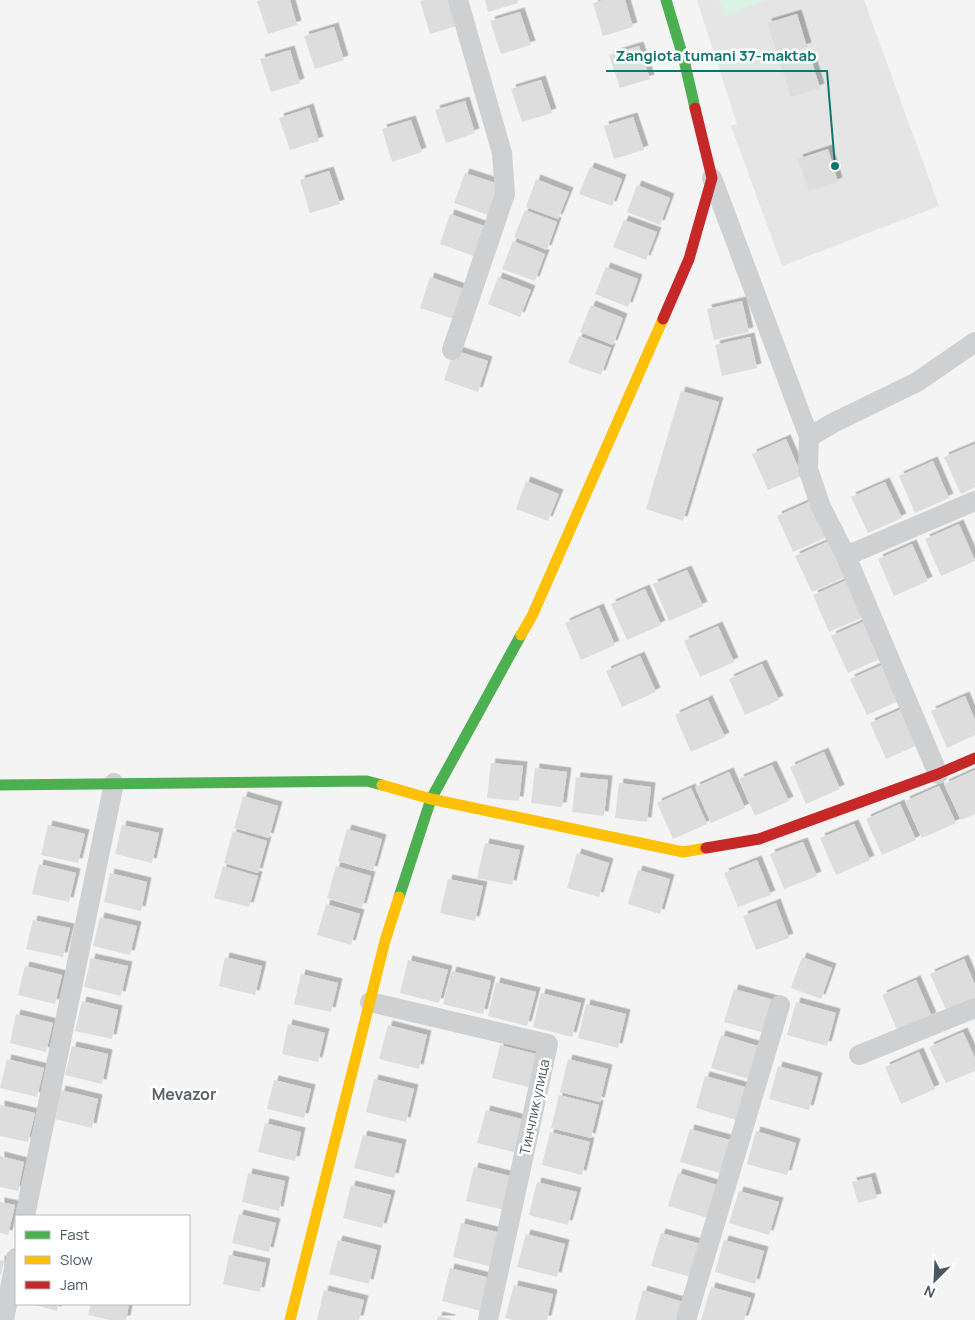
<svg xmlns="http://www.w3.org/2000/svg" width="975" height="1320" viewBox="0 0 975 1320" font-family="Manrope,sans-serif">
  <defs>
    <filter id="shadow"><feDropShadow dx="4.5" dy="-4.5" stdDeviation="0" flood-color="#0004"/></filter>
  </defs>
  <rect width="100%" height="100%" fill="#f4f4f4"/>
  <path fill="#e6e5e6" d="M697 0H864L939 206 782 266 731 126 737 124Z"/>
  <path fill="#d9f2e3" d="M719 0H766L725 16Z"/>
  <path fill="#ddddde" filter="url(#shadow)" d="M261 0H290L297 25 268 34 257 1Z
    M424 0H452L460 25 430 34 420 1Z
    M485 0H517L518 3 488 12Z
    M603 0H625L633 27 603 36 593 3Z
    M520 12 531 45 501 54 490 21Z
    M797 14 807 47 778 56 767 23Z
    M334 27 344 60 315 69 304 36Z
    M639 46 650 79 620 88 609 55Z
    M290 50 300 83 271 92 260 59Z
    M810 55 820 88 791 97 780 64Z
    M541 80 552 113 522 122 511 89Z
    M465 101 475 133 446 143 435 110Z
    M309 108 319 141 290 150 279 118Z
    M633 117 644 150 614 159 604 126Z
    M411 120 422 152 392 162 382 129Z
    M828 149 838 182 809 191 798 159Z
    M590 167 622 179 612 206 579 194Z
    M329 171 340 204 310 213 300 180Z
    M465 173 499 184 488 215 454 203Z
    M536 179 569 192 558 219 526 207Z
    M637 185 670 198 660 225 627 212Z
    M525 210 557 222 547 250 514 237Z
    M450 214 484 226 474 256 440 244Z
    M624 220 657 232 646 260 613 247Z
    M513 241 545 254 535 281 502 269Z
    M606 267 638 279 628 307 595 294Z
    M430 277 464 289 454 319 420 308Z
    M498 277 531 290 520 317 488 304Z
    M742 301 749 332 714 340 707 309Z
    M591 305 623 318 613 345 580 332Z
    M579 336 611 348 601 375 568 363Z
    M750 337 757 368 722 376 715 345Z
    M454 350 488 361 478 392 444 380Z
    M681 391 719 402 683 521 646 509Z
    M786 439 802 476 768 490 752 454Z
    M975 444V487L961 494 944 457Z
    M933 461 949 498 915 513 899 476Z
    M526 481 559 494 548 521 516 509Z
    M885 482 902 518 868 533 851 497Z
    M811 501 827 537 793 552 777 516Z
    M959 524 975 561 941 576 925 539Z
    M829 541 845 577 812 592 795 556Z
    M912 544 928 581 894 596 878 559Z
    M687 570 703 606 669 621 653 584Z
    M847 580 863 617 829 632 813 595Z
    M645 589 661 625 627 640 611 604Z
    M599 608 615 645 581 660 565 623Z
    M865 621 882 658 848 673 831 636Z
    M718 626 734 662 700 677 684 641Z
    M640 656 656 692 622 707 606 671Z
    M762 664 779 700 745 715 729 679Z
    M884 664 901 700 867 715 850 679Z
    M965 696 975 720V735L947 748 931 711Z
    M708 700 725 737 691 752 675 715Z
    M904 708 920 744 886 759 870 723Z
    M824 752 840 789 806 804 790 767Z
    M491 763 523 766 519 801 487 798Z
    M772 765 789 801 755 816 739 779Z
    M535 768 567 772 562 807 531 803Z
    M975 770V814L961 820 944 784Z
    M729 772 745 808 711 823 695 787Z
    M576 777 608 780 604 816 572 812Z
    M619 783 651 787 647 822 615 818Z
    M939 786 956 823 922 838 905 801Z
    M691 788 707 824 673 839 657 803Z
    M243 796 278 806 269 838 234 828Z
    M900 804 916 840 882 855 866 819Z
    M854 824 870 860 836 875 820 838Z
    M48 825 85 834 78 863 41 855Z
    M122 825 159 833 152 863 115 854Z
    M347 829 382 839 373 871 338 861Z
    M233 831 267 841 258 873 224 863Z
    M803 842 817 876 784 889 770 854Z
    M485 843 520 850 512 885 477 878Z
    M577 853 609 863 599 897 567 888Z
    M757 860 771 895 738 907 724 873Z
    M39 864 76 873 69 902 32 894Z
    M223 866 258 876 249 907 214 898Z
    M336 866 371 876 362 908 327 898Z
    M638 870 670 879 660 914 628 904Z
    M110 873 147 882 141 911 104 902Z
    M448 879 483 886 475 921 440 913Z
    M776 903 789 938 756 950 743 916Z
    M326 904 360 914 351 945 317 935Z
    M100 917 137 926 130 955 93 946Z
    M33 920 70 928 63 957 26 949Z
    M225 957 262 966 255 995 219 986Z
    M802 957 832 968 821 999 791 988Z
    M91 958 128 966 121 996 84 987Z
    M964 959 975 985V998L946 1010 930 974Z
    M408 960 448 970 439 1003 400 993Z
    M25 966 62 975 55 1004 18 995Z
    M452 971 491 981 483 1014 443 1004Z
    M301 974 338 983 331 1012 294 1004Z
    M916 980 932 1017 898 1032 882 995Z
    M496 982 536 992 527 1026 488 1016Z
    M734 989 774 1000 765 1033 724 1022Z
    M541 993 581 1003 572 1037 533 1027Z
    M82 1001 118 1010 112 1039 75 1031Z
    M796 1002 836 1013 827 1046 787 1035Z
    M586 1004 626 1014 618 1048 578 1038Z
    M16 1014 53 1023 46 1052 10 1043Z
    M288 1024 325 1033 318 1062 282 1054Z
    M388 1025 427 1035 419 1069 379 1059Z
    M963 1032 975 1058V1071L946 1083 929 1047Z
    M721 1035 761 1047 752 1080 711 1068Z
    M500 1045 540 1055 532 1088 492 1078Z
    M72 1046 108 1054 102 1084 65 1075Z
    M919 1052 935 1089 901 1104 885 1067Z
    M7 1059 44 1068 37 1097 0 1088Z
    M568 1059 608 1069 600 1102 560 1092Z
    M778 1066 818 1077 809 1110 769 1099Z
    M705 1076 745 1087 736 1120 696 1108Z
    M374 1079 414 1089 406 1122 366 1112Z
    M274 1080 311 1089 304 1118 267 1109Z
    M61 1090 98 1099 92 1128 55 1119Z
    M559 1095 599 1105 591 1138 551 1128Z
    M0 1105 35 1113 28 1142 0 1136Z
    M486 1110 525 1120 517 1153 477 1143Z
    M265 1123 301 1132 295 1161 258 1152Z
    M690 1129 730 1140 720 1173 680 1162Z
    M756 1131 796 1143 787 1175 747 1164Z
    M550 1132 590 1142 582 1175 542 1165Z
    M363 1135 402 1144 394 1178 354 1168Z
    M0 1156 24 1162 18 1191 0 1187Z
    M474 1167 514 1177 505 1210 466 1201Z
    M248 1173 285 1181 279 1211 242 1202Z
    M678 1173 717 1185 708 1218 668 1206Z
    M871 1177 877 1198 858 1203 852 1182Z
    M537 1182 577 1192 568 1225 529 1215Z
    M351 1185 391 1195 382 1228 343 1218Z
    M739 1191 779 1202 769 1235 729 1223Z
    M0 1202 15 1205 8 1235 0 1233Z
    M239 1214 276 1223 269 1252 232 1243Z
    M461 1223 501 1233 492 1267 453 1257Z
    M661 1233 701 1244 691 1277 651 1266Z
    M526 1234 565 1244 557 1277 517 1267Z
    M338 1240 377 1250 369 1284 329 1274Z
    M724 1240 764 1251 755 1284 715 1272Z
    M229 1255 266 1263 260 1292 223 1284Z
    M0 1260 4 1261 1 1275H0Z
    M450 1268 490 1278 481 1311 442 1301Z
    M514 1285 553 1294 547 1320H513L505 1318Z
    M711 1287 751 1298 744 1320H701Z
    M324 1290 364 1300 359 1320H317Z
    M643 1290 683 1302 678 1320H635Z
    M31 1304H59L57 1311Z
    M91 1304H129L126 1320H110L88 1315Z
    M438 1316 451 1319V1320H437Z"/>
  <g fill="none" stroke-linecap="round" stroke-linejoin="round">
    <path stroke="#ced0d2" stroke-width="20" d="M712 178 809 437 808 469 821 507 846 556 938 774
      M452 350 505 194 502 153 458 0
      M809 437 833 423 917 382 975 342
      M846 556 975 501
      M370 1002 548 1044 488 1320
      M859 1055 975 1008
      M25 1216 114 783
      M4 1320 16 1258
      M686 1320 780 1005"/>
    <path stroke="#4caf50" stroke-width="11" d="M666 0 684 60 695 108
      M0 785 367 781 382 785
      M399 897 431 799 521 635"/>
    <path stroke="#ffc107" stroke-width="11" d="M521 635 532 616 663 319
      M382 785 431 799 683 852 706 848
      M290 1320 385 941 399 897"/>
    <path stroke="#c62828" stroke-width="11" d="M663 319 689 259 712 178 695 108
      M706 848 759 839 938 774 975 758"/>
  </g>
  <g text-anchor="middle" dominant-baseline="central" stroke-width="5" stroke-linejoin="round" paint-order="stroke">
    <g font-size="14" fill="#4a5661" stroke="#fff">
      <text transform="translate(534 1107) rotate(-78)">Тинчлик улица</text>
    </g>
    <g font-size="16" font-weight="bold" fill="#5f6368" stroke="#fff">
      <text x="184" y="1094">Mevazor</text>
    </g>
  </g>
  <path fill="none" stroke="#0f766e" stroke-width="2" d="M835 166L827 71H606"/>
  <circle fill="#0f766e" stroke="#fff" stroke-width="2" cx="835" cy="166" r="5"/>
  <g font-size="15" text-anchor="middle" font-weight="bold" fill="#0f766e" stroke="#fff" stroke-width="5" stroke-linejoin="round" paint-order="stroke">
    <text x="716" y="61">Zangiota tumani 37-maktab</text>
  </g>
  <rect x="15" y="1215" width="175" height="90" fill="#ffffff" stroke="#b7bbc0"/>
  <rect x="25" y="1231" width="25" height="8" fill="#4caf50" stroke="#b7bbc0"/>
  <text x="60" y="1240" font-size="15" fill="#4a5661">Fast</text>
  <rect x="25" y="1256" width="25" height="8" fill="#ffc107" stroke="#b7bbc0"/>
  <text x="60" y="1265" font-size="15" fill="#4a5661">Slow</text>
  <rect x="25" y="1281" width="25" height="8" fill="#c62828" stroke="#b7bbc0"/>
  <text x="60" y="1290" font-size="15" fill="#4a5661">Jam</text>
  <g transform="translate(935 1280) rotate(204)" stroke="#ffffff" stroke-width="4" paint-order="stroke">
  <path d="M0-4L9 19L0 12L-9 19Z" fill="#4a5661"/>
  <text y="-8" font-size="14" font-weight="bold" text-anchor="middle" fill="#4a5661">N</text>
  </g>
</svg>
